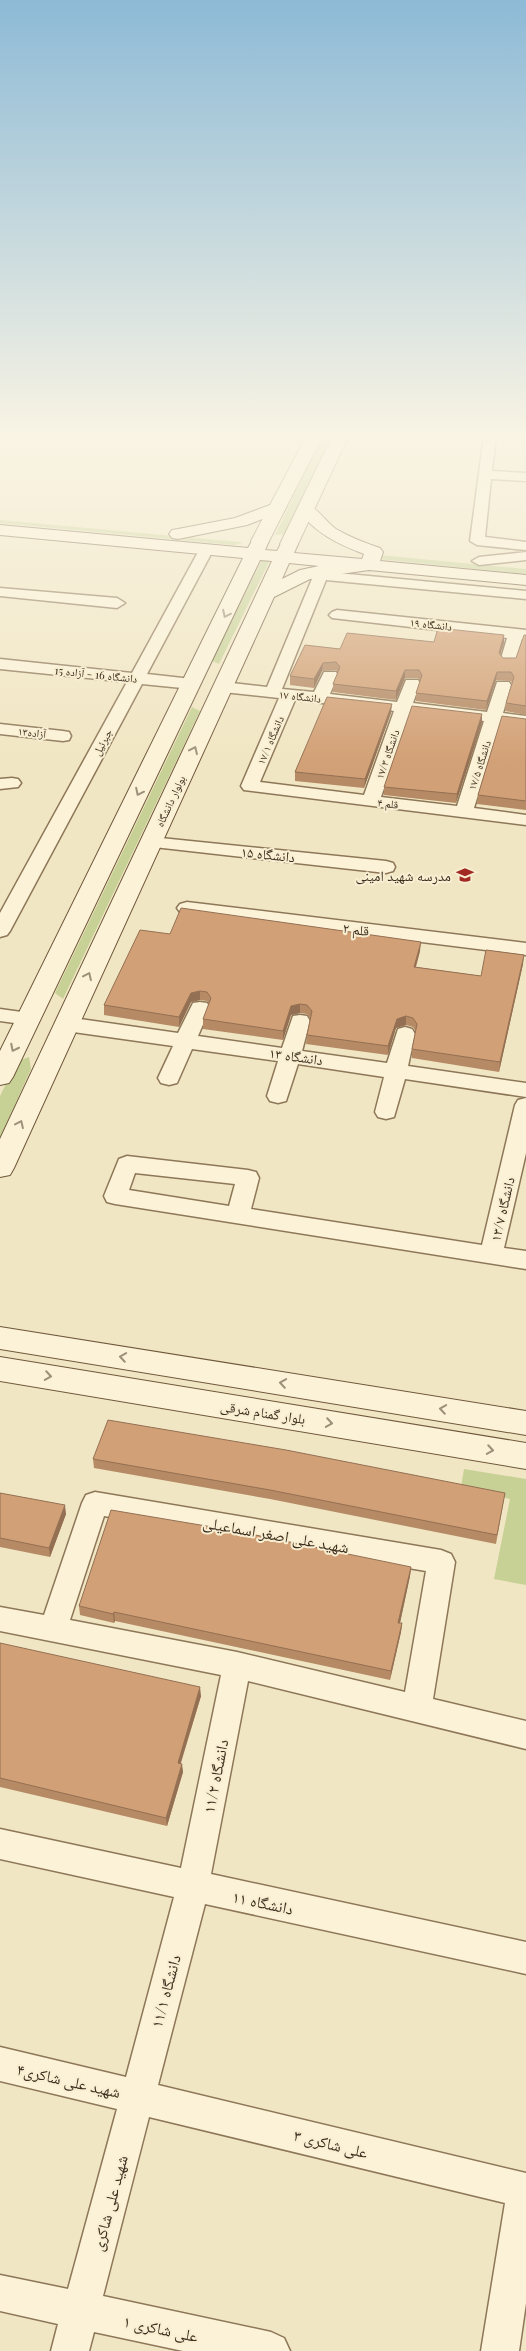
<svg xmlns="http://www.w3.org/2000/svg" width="526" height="2351" viewBox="0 0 526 2351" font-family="'Playfair Display','Noto Naskh Arabic',serif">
  <rect width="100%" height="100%" fill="#f1e6c3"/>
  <path fill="#c7d196" d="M323 435H332L286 534 275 535Z
    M0 520 239 542 243 543 234 545 0 523Z
    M379 555 526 569V574L378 559Z
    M262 560H270L219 664 212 661Z
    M192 707 200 711 63 999 55 993Z
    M29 1057 31 1069 0 1138V1096L17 1061Z
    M464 1469 526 1479V1585L494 1579 510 1499 461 1487Z"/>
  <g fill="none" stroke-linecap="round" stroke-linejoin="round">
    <g stroke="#8d7758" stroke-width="3">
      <path id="minor" d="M484 435H496L492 471 526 473V481L491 479 485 537 526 542V550L477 545 470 541Z
        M204 550 211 554 147 674 192 679 198 681 200 684 198 687 192 689 142 684 10 931 7 935 0 937V913L127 682 0 669V659L132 673 197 554Z
        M526 552V560L479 565 472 561 479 557Z
        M306 570 526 591V599L326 580 282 689 314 692 324 672H336L338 675 330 694 397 702 406 680H418L420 683 413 703 487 712 497 682H509L511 685 503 713 526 716V726L500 723 474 808 526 815V825L244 790 241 786 279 698 223 692 217 690 215 687 217 684 223 682 267 687 312 579 301 577 299 574ZM295 700 394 711 364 795 260 782ZM410 713 484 721 457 806 381 797Z
        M0 588 117 598 125 603 117 608 0 596Z
        M337 610 526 630V640L522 639 514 665H502L500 662 507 638 332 618 329 615 332 612Z
        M0 724 63 731 69 732 71 736 69 740 63 741 0 734Z
        M12 778 18 779 21 783 18 787 0 789V779Z
        M151 837 386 861 393 863 395 867 393 871 386 873 145 846 142 842 145 838Z
        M187 902 526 943V955L180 912 177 908 180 904Z
        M200 1002 207 1003 210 1008 198 1036 282 1048 293 1016 300 1015 307 1016 310 1021 302 1051 387 1063 398 1029 405 1027 412 1029 415 1034 408 1066 526 1083V1097L405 1079 394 1117 386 1119 378 1117 375 1112 384 1077 298 1064 286 1101 278 1103 270 1101 267 1096 278 1061 192 1049 177 1083 169 1085 161 1083 158 1078 173 1046 66 1031 59 1029 56 1024 59 1019 66 1017 178 1033 193 1003Z
        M0 1009 36 1014 39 1019 36 1024 29 1025 0 1021Z
        M526 1098V1153L504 1248 526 1251V1269L115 1204 107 1202 104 1196 119 1159 127 1156 248 1170 256 1172 259 1178 251 1209 482 1245 515 1105 518 1100ZM135 1173 235 1184 229 1206 129 1190Z
        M95 1492 441 1550 451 1554 455 1562 433 1699 526 1721V1749L248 1681 211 1874 526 1942V1974L205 1904 158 2085 526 2173V2303L519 2351H481L505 2203 149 2117 103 2296 271 2332 284 2338 290 2351H183L94 2332 89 2351H51L58 2324 0 2311V2275L68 2289 117 2109 0 2081V2047L126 2077 174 1897 0 1859V1829L181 1868 221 1675 0 1631V1607L44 1615 82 1503 86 1495ZM104 1516 426 1571 405 1692 237 1652 70 1620Z"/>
    </g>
    <g stroke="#8d7758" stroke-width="2">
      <path id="tertiary" d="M307 435H323L269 541 266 545H254L251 541Z
        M333 435H349L298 544 295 548H283L280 544Z"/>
    </g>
    <g stroke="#6f573b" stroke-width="2">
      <path id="secondary" d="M278 502 284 503 286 507 284 511 247 525 178 539 172 538 169 534 172 530 178 529 235 518Z
        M306 504C317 507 326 522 336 529 350 537 365 543 380 548L383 552 380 561 526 575V585L369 570 312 578 274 597 14 1168 10 1175 0 1177V1139L272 561 260 560 13 1077 9 1083 0 1085V1051L243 558 0 535V525L248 548 254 537H266L269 541 265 550 277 551 283 540H295L298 544 294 553 362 559 364 554C338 544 314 533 298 509L300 505ZM289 563 319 566 300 570 282 579Z
        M0 1327 526 1411V1435L0 1349Z
        M0 1357 526 1443V1469L0 1381Z"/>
    </g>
    <use href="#minor" fill="#fbf2d7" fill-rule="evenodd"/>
    <use href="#tertiary" fill="#fbf2d7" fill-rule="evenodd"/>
    <use href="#secondary" fill="#fbf2d7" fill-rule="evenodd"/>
  </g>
  <path fill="#b58a65" d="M504 635V643L500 655 503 658H516L526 635V715L505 711 506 703 512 684 511 681 496 680 486 710 416 701V693L420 681 418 678H405L396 700 333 692V684L338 673 336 670 322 671 314 688 290 685V676L340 649 434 642Z
    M391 713 364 788 295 781V772Z
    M526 719V810L477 804 478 795Z
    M482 723 456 803 384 795V787Z
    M170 934 420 951 416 967 481 976 523 964 499 1072 412 1058V1049L416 1032 413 1027 406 1025 396 1028 388 1055 306 1044 307 1035 310 1018 307 1014 300 1013 291 1015 283 1040 203 1029V1019L209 1004 207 1001 200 1000 191 1002 179 1027 104 1015V1005Z
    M93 1459 505 1493 496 1544 270 1499 94 1468Z
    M0 1493 66 1514 50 1557 0 1547Z
    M411 1567 410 1576 400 1623H402L401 1632 390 1680 115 1621 114 1623 80 1615 79 1606Z
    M0 1643 201 1696 181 1763 183 1772 167 1826 0 1787Z"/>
  <path fill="#937053" d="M504 635V643L498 661 499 653Z
    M323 663 322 671 314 688V679Z
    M405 670V678L396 700V691Z
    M497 672 496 680 486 710 487 701Z
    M392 704 391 713 364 788 365 779Z
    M482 714V723L456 803 457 794Z
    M421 942 420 951 413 976 414 967Z
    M524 955 523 964 499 1072 500 1062Z
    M200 991V1000L191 1002 179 1027V1017L191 993Z
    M300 1004V1013L291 1015 283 1040V1031L291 1006Z
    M406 1016V1025L396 1028 388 1055V1046L397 1019Z
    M65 1505 66 1514 50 1557 49 1548Z
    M411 1567 410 1576 398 1632V1623Z
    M114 1612 115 1621 114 1623 113 1614Z
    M402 1623 401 1632 390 1680 391 1671Z
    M200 1687 201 1696 178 1771V1763Z
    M182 1764 183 1772 167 1826 166 1818Z"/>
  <path fill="#d2a076" stroke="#937053" d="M438 628 504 635 499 653 503 658H516L524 635H526V706L506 703 514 677 511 672H497L487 701 416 693 422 675 419 670H405L396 691 333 684 340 667 336 662 323 663 314 679 290 676 305 645 340 649 347 633 434 642Z
    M327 697 392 704 365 779 295 772Z
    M412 706 482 714 457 794 384 787Z
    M502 716 526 719V801L478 795Z
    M181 908 421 942 414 967 481 976 486 950 524 955 500 1062 412 1049 417 1024 413 1018 406 1016 397 1019 388 1046 307 1035 312 1011 307 1005 300 1004 291 1006 283 1031 203 1019 211 998 207 992 200 991 191 993 179 1017 104 1005 140 930 170 934Z
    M108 1420 286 1450 505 1493 497 1535 270 1490 93 1459Z
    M0 1493 65 1505 49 1548 0 1538Z
    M111 1510 236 1531 411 1567 398 1623H402L391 1671 114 1612 113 1614 79 1606Z
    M0 1643 200 1687 178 1763 182 1764 166 1818 0 1778Z"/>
  <defs><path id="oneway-chevron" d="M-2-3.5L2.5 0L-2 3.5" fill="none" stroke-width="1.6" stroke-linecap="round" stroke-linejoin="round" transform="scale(1.25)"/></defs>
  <g stroke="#9c907a">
    <use href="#oneway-chevron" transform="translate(226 614) rotate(116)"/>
    <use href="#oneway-chevron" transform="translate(194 750) rotate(-65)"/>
    <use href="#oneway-chevron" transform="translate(139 792) rotate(116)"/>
    <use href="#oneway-chevron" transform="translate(88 976) rotate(-65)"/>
    <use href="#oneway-chevron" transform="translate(14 1048) rotate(117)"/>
    <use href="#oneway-chevron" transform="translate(20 1124) rotate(-65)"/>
    <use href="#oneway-chevron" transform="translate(123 1357) rotate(-171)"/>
    <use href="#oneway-chevron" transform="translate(48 1376) rotate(9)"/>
    <use href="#oneway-chevron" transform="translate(283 1383) rotate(-171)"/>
    <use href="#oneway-chevron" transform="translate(443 1409) rotate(-171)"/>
    <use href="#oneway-chevron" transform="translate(329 1423) rotate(9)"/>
    <use href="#oneway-chevron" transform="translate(490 1450) rotate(9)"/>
  </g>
  <linearGradient id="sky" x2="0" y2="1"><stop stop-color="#8dbad6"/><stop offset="0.57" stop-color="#f9f4e4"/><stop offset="1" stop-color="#f9f4e4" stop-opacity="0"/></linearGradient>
  <rect width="526" height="764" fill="url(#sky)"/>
  <defs>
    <g id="school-bare" transform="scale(1.35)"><path d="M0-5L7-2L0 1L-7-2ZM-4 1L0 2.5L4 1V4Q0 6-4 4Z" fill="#a12823" stroke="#f8efd3" stroke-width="2.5" paint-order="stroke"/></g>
  </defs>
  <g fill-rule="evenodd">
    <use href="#school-bare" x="465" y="875"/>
  </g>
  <g text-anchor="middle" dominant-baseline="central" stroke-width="4" stroke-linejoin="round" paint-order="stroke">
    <g font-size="11" fill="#3c2d1d" stroke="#f8efd3">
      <text transform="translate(431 624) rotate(6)">دانشگاه ۱۹</text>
      <text transform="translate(96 674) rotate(6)">دانشگاه 16 - آزاده 15</text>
      <text transform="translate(300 696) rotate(6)">دانشگاه ۱۷</text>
      <text transform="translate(32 732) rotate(6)">آزاده۱۳</text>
      <text transform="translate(270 740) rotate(-67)">دانشگاه ۱۷/۱</text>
      <text transform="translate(102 742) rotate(-62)">جبرئیل</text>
      <text transform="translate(387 754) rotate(-71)">دانشگاه ۱۷/۳</text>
      <text transform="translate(479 765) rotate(-72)">دانشگاه ۱۷/۵</text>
      <text transform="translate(170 801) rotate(-65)">بولوار دانشگاه</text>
      <text transform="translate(388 803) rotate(7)">قلم ۴</text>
    </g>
    <g font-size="14" fill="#3c2d1d" stroke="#f8efd3">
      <text transform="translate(268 854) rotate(6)">دانشگاه ۱۵</text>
      <text transform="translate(356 929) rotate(7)">قلم ۲</text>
      <text transform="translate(296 1056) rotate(8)">دانشگاه ۱۳</text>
      <text transform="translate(502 1209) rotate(-77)">دانشگاه ۱۳/۷</text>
      <text transform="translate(263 1412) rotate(9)">بلوار گمنام شرقی</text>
    </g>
    <g font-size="14" fill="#3c2d1d" stroke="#f8efd3" text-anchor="end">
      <text x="451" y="875">مدرسه شهید امینی</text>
    </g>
    <g font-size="16" fill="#3c2d1d" stroke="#f8efd3">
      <text transform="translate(276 1534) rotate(10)">شهید علی اصغر اسماعیلی</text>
      <text transform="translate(215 1776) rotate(-79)">دانشگاه ۱۱/۲</text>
      <text transform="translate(263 1902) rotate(12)">دانشگاه ۱۱</text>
      <text transform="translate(165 1991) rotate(-75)">دانشگاه ۱۱/۱</text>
      <text transform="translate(69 2080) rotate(13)">شهید علی شاکری۴</text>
      <text transform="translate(331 2143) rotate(14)">علی شاکری ۳</text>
      <text transform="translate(109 2203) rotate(-75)">شهید علی شاکری</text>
      <text transform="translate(161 2328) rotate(12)">علی شاکری ۱</text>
    </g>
  </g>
</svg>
